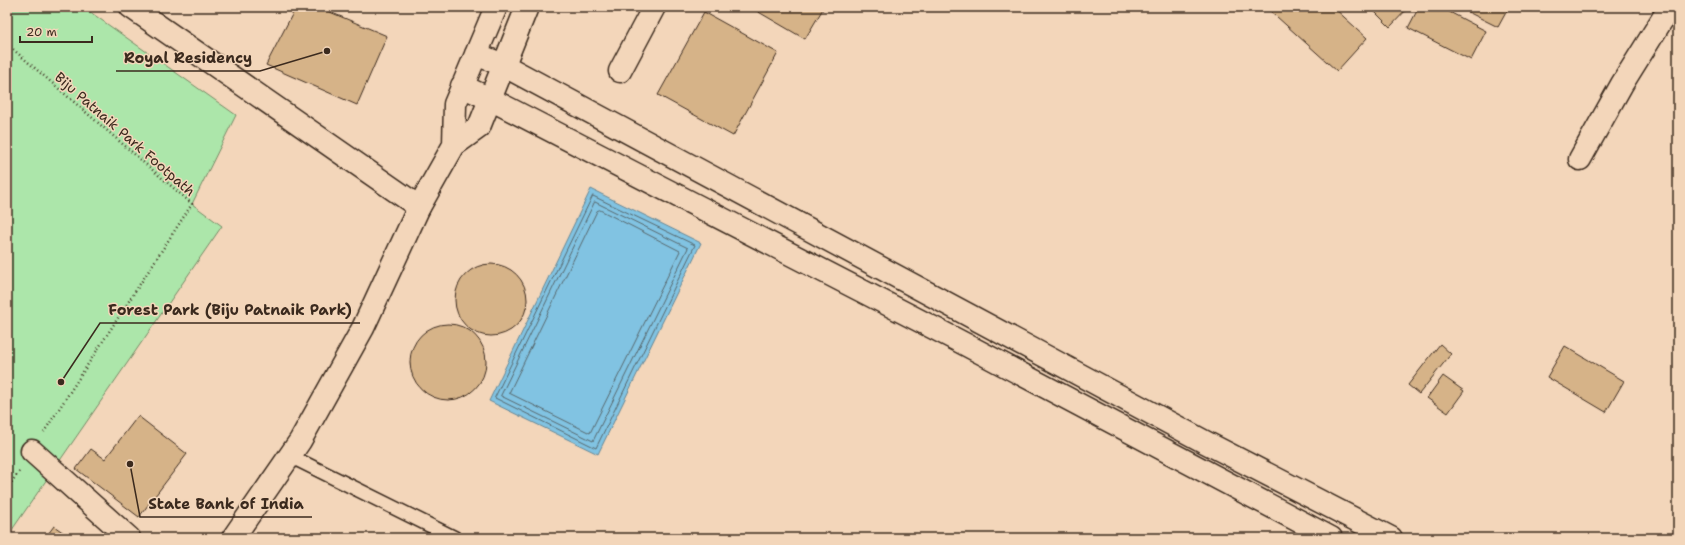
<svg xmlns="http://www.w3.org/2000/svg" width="1685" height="545" viewBox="0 0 1685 545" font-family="'Shantell Sans',sans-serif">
  <rect width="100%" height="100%" fill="#f3d6ba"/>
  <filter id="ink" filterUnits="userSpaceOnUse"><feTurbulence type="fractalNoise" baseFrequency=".025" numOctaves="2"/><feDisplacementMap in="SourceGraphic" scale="8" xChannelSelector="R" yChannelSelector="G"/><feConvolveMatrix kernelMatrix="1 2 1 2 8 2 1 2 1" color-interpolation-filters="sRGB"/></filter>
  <g filter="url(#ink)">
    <path fill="#ace6aa" stroke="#748864" d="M7 7H83L236 115 192 204 222 226 7 537Z"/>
    <path fill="#81c3e2" stroke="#658694" d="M591 189 701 243 598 454 489 401Z"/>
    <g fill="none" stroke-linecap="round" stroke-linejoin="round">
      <path stroke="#57676c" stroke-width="1" d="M593 196 695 245 596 448 495 398Z
        M595 202 688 248 593 441 501 396Z
        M600 210 680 251 590 433 509 393 597 211Z"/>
    </g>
    <path fill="#d6b388" stroke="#3b2a1e" d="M296 7H318L387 36 357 105 266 65Z
      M750 7H824L805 39Z
      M1266 7H1333L1367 38 1337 71Z
      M1370 7H1409L1390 27Z
      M1419 7H1440L1486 31 1471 60 1408 28Z
      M1458 7H1509L1498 27Z
      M704 12 778 53 733 136 658 95Z
      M455 300a36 36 0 1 1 72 0a36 36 0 1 1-72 0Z
      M410 362a38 38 0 1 1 76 0a38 38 0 1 1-76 0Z
      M1440 344 1451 354 1419 394 1408 385Z
      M1565 346 1624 381 1606 412 1547 377Z
      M1443 376 1464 391 1448 413 1427 398Z
      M138 416 187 454 139 517 76 469 91 449 105 459Z
      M54 526 71 538H45Z"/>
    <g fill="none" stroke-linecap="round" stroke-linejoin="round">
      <g stroke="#3b2a1e" stroke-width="16">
        <path id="lane" d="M290 456 455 538"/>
      </g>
      <g stroke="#3b2a1e" stroke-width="25">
        <path id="street" d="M131 7 419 207
          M620 71 654 7
          M1580 159 1622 84 1670 7
          M32 451 129 538"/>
      </g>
      <g stroke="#3b2a1e" stroke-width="25">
        <path id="secondary" d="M476 54 503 65 1205 442 1391 538
          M462 86 490 99 957 340 1331 538
          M454 145 455 104 496 7
          M233 538 300 441 363 328 419 207 454 145 479 127 527 7"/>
      </g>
      <path stroke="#3b2a1e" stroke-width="2.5" stroke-dasharray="1 3" stroke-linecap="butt" d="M7 44 192 204 44 432
        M7 489 20 470"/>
      <use href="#lane" stroke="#f3d6ba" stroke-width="13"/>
      <use href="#street" stroke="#f3d6ba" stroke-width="22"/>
      <use href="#secondary" stroke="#f3d6ba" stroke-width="22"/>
    </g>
  </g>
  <g text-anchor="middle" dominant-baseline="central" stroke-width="3" stroke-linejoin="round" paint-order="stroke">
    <g font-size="14" fill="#3b2a1e" stroke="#f3d6ba">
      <text transform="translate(125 134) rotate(41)">Biju Patnaik Park Footpath</text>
    </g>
  </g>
  <path fill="none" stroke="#3b2a1e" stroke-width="1.5" d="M327 51L260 71H116M61 382L100 323H360M130 464L140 517H312"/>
  <g fill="#3b2a1e" stroke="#f3d6ba" stroke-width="1.5">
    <circle cx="327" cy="51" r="4"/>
    <circle cx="61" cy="382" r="4"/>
    <circle cx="130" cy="464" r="4"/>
  </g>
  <g font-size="15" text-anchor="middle" font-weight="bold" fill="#3b2a1e" stroke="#f3d6ba" stroke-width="3" stroke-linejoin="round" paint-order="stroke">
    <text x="188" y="63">Royal Residency</text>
    <text x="230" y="315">Forest Park (Biju Patnaik Park)</text>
    <text x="226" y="509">State Bank of India</text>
  </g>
  <rect width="1685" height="545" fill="none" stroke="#f3d6ba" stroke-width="24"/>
  <rect x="12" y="12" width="1661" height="521" fill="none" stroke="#3b2a1e" stroke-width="1.5" filter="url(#ink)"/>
  <path d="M20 36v6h72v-6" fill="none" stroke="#3b2a1e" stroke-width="2"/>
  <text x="26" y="36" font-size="12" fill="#3b2a1e" stroke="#f3d6ba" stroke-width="3" paint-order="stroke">20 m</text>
</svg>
